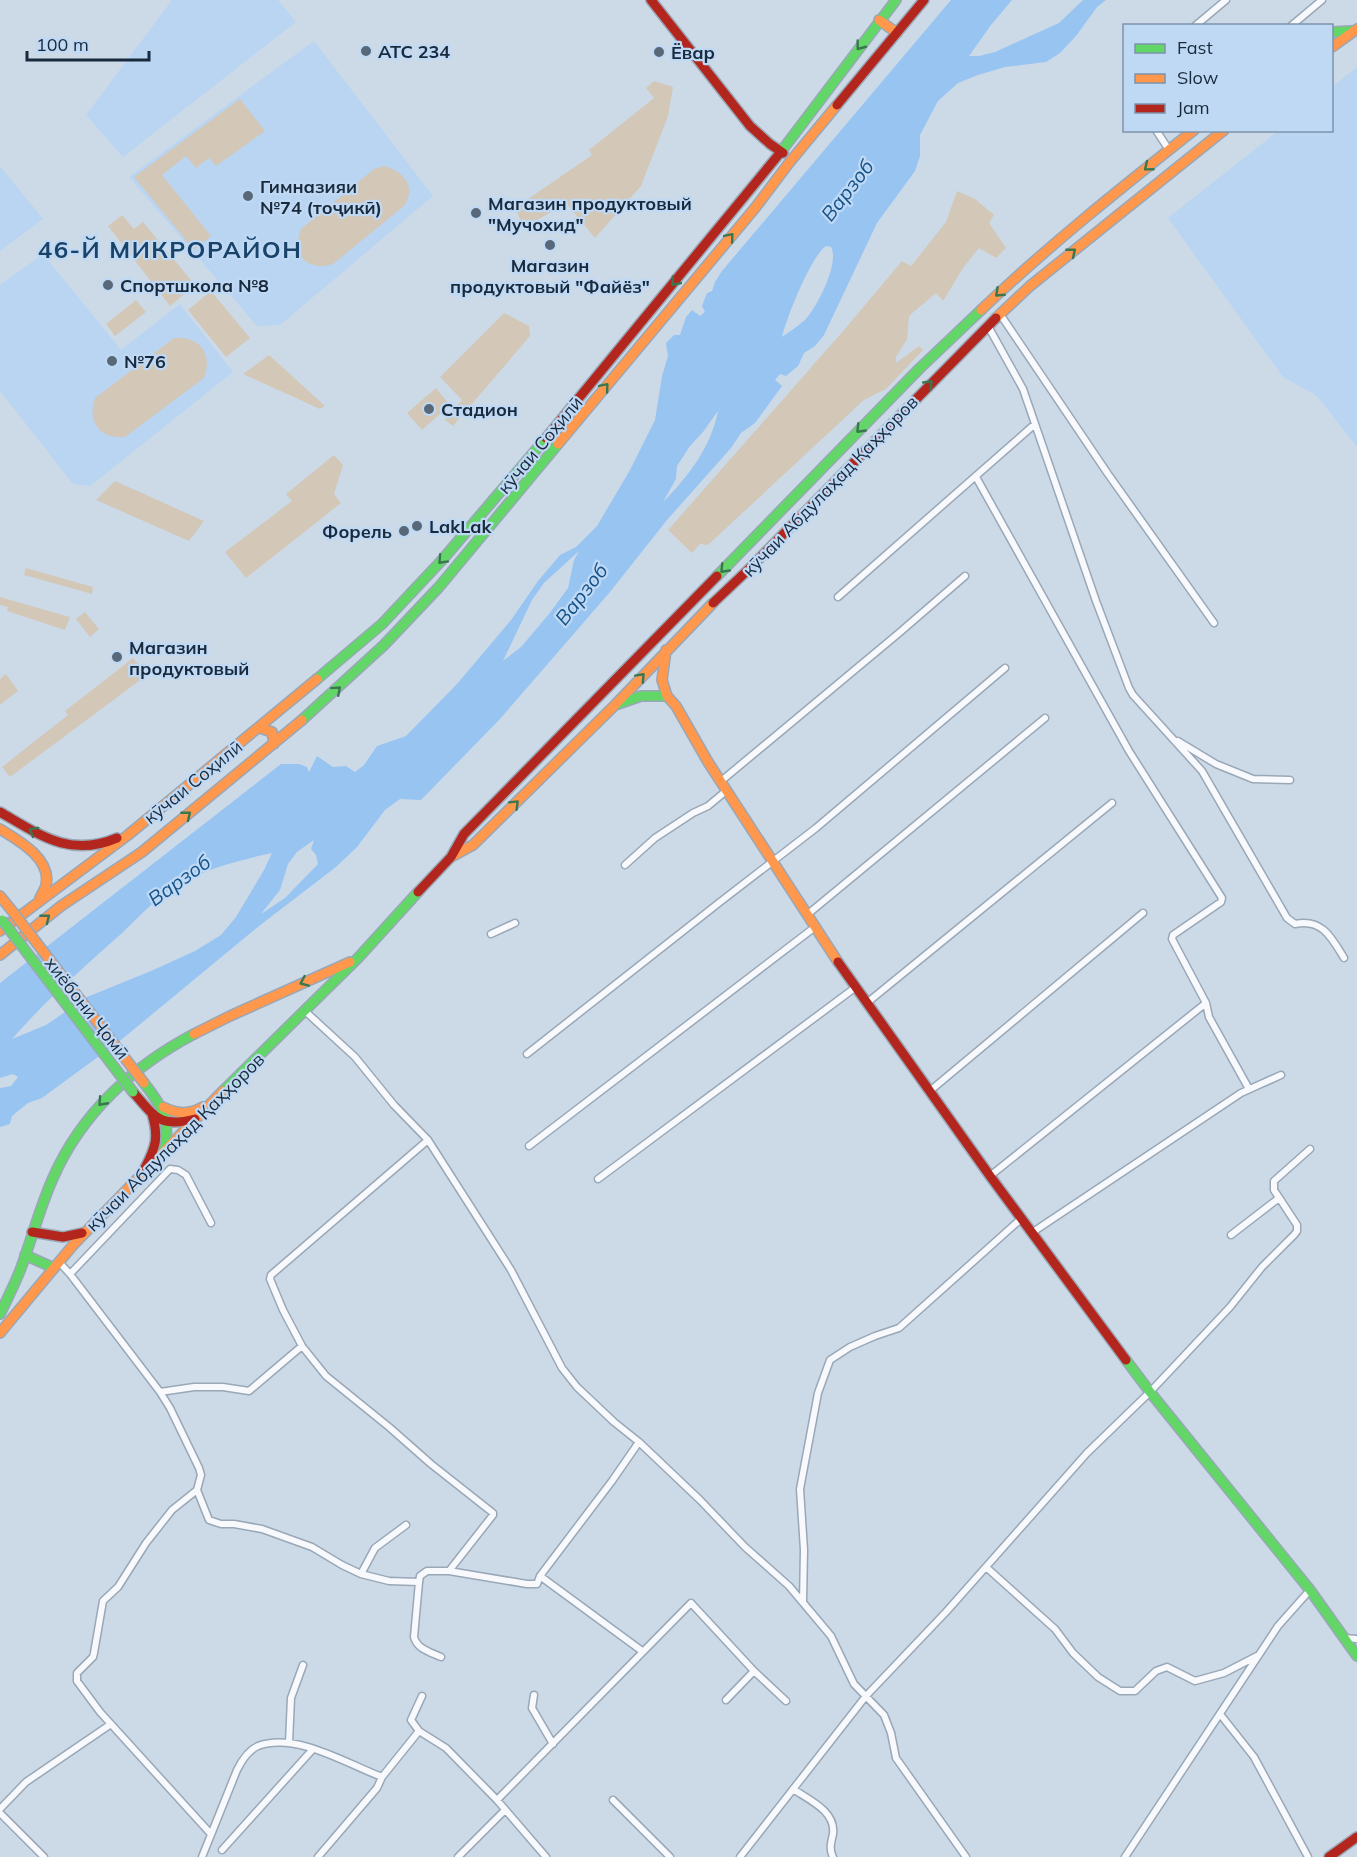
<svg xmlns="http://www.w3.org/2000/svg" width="1357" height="1857" viewBox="0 0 1357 1857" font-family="Mulish,sans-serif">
  <rect width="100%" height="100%" fill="#ccdae8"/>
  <path fill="#b9d5f2" d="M172 0H278L296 22 123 157 86 115Z
    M314 41 433 196 280 325 257 326 129 177Z
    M1357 67V447L1317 396 1283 377 1168 218 1278 131 1332 130V87Z
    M0 166 43 219 0 251Z
    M43 254 121 350 180 304 233 372 90 486 73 484 0 391V285Z"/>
  <path fill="#d3c7b8" d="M654 81 673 87 668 116 641 186 595 238 566 203 524 228 515 208 592 155 589 150 654 98 646 88Z
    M240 99 265 131 216 166 209 158 196 168 186 156 162 175 211 236 194 250 134 177Z
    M384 166C404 172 417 186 404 206L333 264C306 272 291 254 301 229L374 169Z
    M957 191 975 199 994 215 989 223 1006 248 996 258 979 248 963 268 943 301 936 293 909 316 907 339 896 357V363L919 346 923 350 886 389 864 400 708 545 700 544 692 553 668 530 844 330 902 261 911 266 946 222Z
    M122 215 134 229 143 222 195 285 170 306 108 226Z
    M211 291 250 338 226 357 188 310Z
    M136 300 146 312 115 336 106 324Z
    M504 313 529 326 530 336 453 426 445 420 462 400 440 377Z
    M174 338C200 336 213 354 204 378L125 437C100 439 87 422 95 398Z
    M269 355 325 406 320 409 243 374Z
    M436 388 450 405 422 430 407 413Z
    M334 455 343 465 334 494 341 503 246 578 225 552 292 501 286 494Z
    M115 481 204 521 189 541 96 500Z
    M26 568 93 587 92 594 24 575Z
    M0 597 70 617 65 630 7 611 8 607 0 605Z
    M85 612 99 629 90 637 76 619Z
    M133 658 147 675 10 777 2 767 68 715 65 711Z
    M6 674 18 691 0 705V679Z"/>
  <path fill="#98c4f2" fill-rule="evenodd" d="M951 0H1012L991 25 969 56H979L995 52 1059 23 1083 0H1106L1097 7 1076 36 1060 53 1046 62 1005 67 978 75 958 83 938 101 920 135V156L915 171 877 223 824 335 815 346 804 353 798 366 786 376 780 374 775 380 782 386 755 423 741 433 731 448 667 520 610 592 500 719 421 800 400 799 385 810 357 847 336 867 259 926 121 1040 42 1098 28 1103 12 1116 10 1124 0 1127V1088L11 1086 18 1077 13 1074 0 1078V983L281 764H299L307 767 309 772 317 756 333 767 346 766 355 772 364 765 377 746 406 736 457 684 511 620 538 581 560 555 576 547 597 526 630 470 655 420 662 376 668 356 666 343 674 335H680L686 317 692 310 700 316 705 312 702 306 707 293 712 291 715 282 722 271ZM826 246 831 247C840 262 817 308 805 320 798 326 789 332 782 337 787 317 810 258 826 246ZM718 411C711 447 688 477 663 502L676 479 677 466 690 446 703 432ZM579 551 574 560 568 588 549 614 521 647 503 661 532 600 544 583ZM314 840 311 849 316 855 318 864 285 898 261 914 280 890 288 864 297 852ZM272 853 264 870 236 917 221 935 195 951 151 971 87 997 46 1025 12 1039C45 1001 84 967 121 934 139 917 158 896 180 883 209 868 240 860 272 853Z"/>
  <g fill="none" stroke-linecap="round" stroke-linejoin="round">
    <g stroke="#99a7b6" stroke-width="9">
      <path id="street" d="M1195 26 1226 0
        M1291 26 1322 0
        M1156 130 1169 150
        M1000 314 1108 474 1214 623
        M988 326 1023 389 1096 601 1129 688 1133 695 1202 771 1287 918 1295 924C1322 918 1332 938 1344 958
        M976 477 1129 751 1222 898 1221 902 1173 935 1172 939 1206 1003 1209 1017 1249 1089
        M838 597 1035 424
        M1178 741 1216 764 1253 779 1290 780
        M720 782 899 633 965 576
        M625 865 655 838 693 813 708 806 726 791
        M808 914 1045 718
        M491 934 515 923
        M868 1002 1112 803
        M305 1011 355 1057 394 1105 428 1140 511 1270 562 1368 577 1387 614 1422 639 1442
        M527 1054 720 902 816 828 1005 668
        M931 1090 1143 913
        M428 1140 271 1275 270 1279 283 1310 302 1346 326 1376 389 1427 431 1464 493 1513V1515L449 1571
        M529 1146 815 927
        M990 1176 1206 1003
        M598 1179 856 987
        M1033 1232 1241 1093 1281 1075
        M1231 1235 1279 1198
        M59 1262 70 1274 160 1392 170 1408 199 1468 201 1475 197 1490 209 1520 221 1524H234L262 1529 312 1547 342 1565 361 1574 389 1581 419 1582
        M70 1274 170 1169 178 1170 186 1175 211 1223
        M160 1392 194 1387H223L249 1391 302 1346
        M197 1490 172 1510 146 1543 118 1587 103 1601 94 1653 93 1657 77 1673V1681L100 1712 210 1833
        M986 1567 1055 1629 1073 1653 1098 1677 1120 1691H1135L1156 1671 1167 1667 1195 1681 1224 1673 1259 1655
        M361 1574 375 1548 406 1525
        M540 1576 642 1651
        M803 1602 804 1550 800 1489 818 1393 830 1360 850 1347 875 1336 899 1328 1022 1218
        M1344 1638 1357 1639
        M441 1657C430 1652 417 1649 414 1637L419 1582 420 1576 427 1571H449L527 1584H537L540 1576 612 1481 639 1442 700 1500 745 1547 789 1586 831 1636 854 1684 884 1715 891 1733 896 1758 966 1857
        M534 1695 532 1708 553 1744
        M726 1700 754 1671
        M1220 1714 1254 1757 1308 1857
        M419 1731 446 1748 497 1800 691 1603 754 1671 786 1701
        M289 1743 291 1698 303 1665
        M793 1789C809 1800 836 1811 833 1834 831 1843 829 1849 833 1857
        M497 1800 546 1857
        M613 1800 670 1857
        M0 1809 26 1782 111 1724
        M0 1813 44 1857
        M222 1850 313 1749
        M202 1857 237 1770C241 1762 249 1750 258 1746 297 1732 347 1764 382 1777L419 1731 411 1720 422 1696
        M318 1857 377 1788 382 1777
        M458 1857 505 1810
        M740 1857 866 1696 946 1612 1087 1453 1150 1392 1230 1307 1262 1267 1294 1235 1297 1231V1225L1274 1190V1181L1310 1149
        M1125 1857 1278 1626 1310 1590"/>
    </g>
    <g stroke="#99a7b6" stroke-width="12">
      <path id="fast" d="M1332 32 1351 31
        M780 153 896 0
        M717 576 919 369 981 310
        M317 679 382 624 443 559 546 438
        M618 704 641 696H667
        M302 720 384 645 439 587 558 444
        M144 1083C163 1107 171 1121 164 1152
        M223 1091 358 958 418 892
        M25 1255 54 1268
        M0 1314C7 1299 15 1284 21 1268 32 1238 40 1207 53 1178 81 1114 133 1066 194 1034
        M1126 1360 1150 1392 1310 1590 1357 1656"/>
    </g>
    <g stroke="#99a7b6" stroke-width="12">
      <path id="slow" d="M879 20 897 33
        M1332 47 1357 29
        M981 310C1048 246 1121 188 1194 130
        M996 318 1030 286 1224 130
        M558 444 755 208 789 163 837 105
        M666 650 662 680 667 696 676 706 708 762 838 962
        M260 728 272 732 274 744
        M0 829C18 840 52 859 46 885 45 889 42 894 40 898
        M451 857 473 845 615 705 713 603
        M0 896 13 912
        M0 931 128 835 317 679
        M0 955 61 906 142 852 302 720
        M194 1034 230 1016 350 962
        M163 1107C177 1114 189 1115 203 1107
        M0 1333 74 1244 223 1091"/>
    </g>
    <g stroke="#99a7b6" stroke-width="12">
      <path id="jam" d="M651 0 750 126 770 144 783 153
        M837 105 924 0
        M546 438 780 153
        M713 603 750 568 996 318
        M0 812C40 835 70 858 117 838
        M418 892 451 857 464 834 717 576
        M838 962 990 1176 1126 1360
        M133 1092C155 1117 159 1128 195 1119
        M145 1168C156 1147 159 1137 152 1114
        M32 1232 63 1237 82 1233
        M1329 1857 1357 1837"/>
    </g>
    <use href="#street" stroke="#f7f9fc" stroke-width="6"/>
    <use href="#fast" stroke="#63d668" stroke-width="9"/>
    <use href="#slow" stroke="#ff974d" stroke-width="9"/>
    <use href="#jam" stroke="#b3261e" stroke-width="9"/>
    <g stroke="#99a7b6" stroke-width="12" stroke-linecap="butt">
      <path id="fast-bridge" d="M2 920 133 1092"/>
    </g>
    <g stroke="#99a7b6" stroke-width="12" stroke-linecap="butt">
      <path id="slow-bridge" d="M13 912 144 1083"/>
    </g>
    <use href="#fast-bridge" stroke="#63d668" stroke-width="9"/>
    <use href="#slow-bridge" stroke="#ff974d" stroke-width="9"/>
  </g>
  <defs><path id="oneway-chevron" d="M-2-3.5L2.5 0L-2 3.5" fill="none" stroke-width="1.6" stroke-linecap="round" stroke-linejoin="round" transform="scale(1.5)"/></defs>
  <g stroke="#3a7750">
    <use href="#oneway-chevron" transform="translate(860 46) rotate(127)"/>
    <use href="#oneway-chevron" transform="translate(1148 167) rotate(141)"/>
    <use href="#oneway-chevron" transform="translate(730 237) rotate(-50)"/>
    <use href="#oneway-chevron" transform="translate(1072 252) rotate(-39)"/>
    <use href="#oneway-chevron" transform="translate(675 282) rotate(129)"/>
    <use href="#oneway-chevron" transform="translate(999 293) rotate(137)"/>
    <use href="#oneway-chevron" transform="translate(929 384) rotate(-46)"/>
    <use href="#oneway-chevron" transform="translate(605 387) rotate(-50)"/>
    <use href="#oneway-chevron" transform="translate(860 429) rotate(134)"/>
    <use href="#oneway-chevron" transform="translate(442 560) rotate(133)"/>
    <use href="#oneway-chevron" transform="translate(724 569) rotate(134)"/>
    <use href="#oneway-chevron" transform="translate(641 677) rotate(-47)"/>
    <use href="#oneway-chevron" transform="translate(337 690) rotate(-42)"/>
    <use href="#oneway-chevron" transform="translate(515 804) rotate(-45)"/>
    <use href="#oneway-chevron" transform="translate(187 815) rotate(-39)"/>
    <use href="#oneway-chevron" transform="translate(33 831) rotate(-150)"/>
    <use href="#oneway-chevron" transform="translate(46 918) rotate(-38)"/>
    <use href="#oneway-chevron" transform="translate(304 982) rotate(156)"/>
    <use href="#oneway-chevron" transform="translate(102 1102) rotate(132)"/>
  </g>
  <g fill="#586878" stroke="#bfd9f5" stroke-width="2">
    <circle cx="366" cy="51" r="6"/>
    <circle cx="659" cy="52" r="6"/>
    <circle cx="248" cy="196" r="6"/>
    <circle cx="476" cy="213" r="6"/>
    <circle cx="550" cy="245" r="6"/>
    <circle cx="108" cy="285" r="6"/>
    <circle cx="112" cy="361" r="6"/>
    <circle cx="429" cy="409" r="6"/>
    <circle cx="417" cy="526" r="6"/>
    <circle cx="404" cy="531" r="6"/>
    <circle cx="117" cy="657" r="6"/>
  </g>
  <g text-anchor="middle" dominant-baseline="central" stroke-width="4.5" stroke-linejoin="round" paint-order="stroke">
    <g font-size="18" font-weight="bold" fill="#192a3c" stroke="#bfd9f5" text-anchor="start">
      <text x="378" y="51">АТС 234</text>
      <text x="671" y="52">Ёвар</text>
      <text x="260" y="186">Гимназияи<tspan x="260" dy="21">№74 (тоҷикӣ)</tspan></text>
      <text x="488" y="203">Магазин продуктовый<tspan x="488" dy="21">"Мучохид"</tspan></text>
      <text x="550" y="265" text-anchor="middle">Магазин<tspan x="550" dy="21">продуктовый "Файёз"</tspan></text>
      <text x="120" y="285">Спортшкола №8</text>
      <text x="124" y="361">№76</text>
      <text x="441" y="409">Стадион</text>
      <text x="429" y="526">LakLak</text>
      <text x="392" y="531" text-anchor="end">Форель</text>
      <text x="129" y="647">Магазин<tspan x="129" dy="21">продуктовый</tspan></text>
    </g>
    <g font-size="18" fill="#192a3c" stroke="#bfd9f5">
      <text transform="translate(540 445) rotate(-50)">кӯчаи Соҳилӣ</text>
      <text transform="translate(830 486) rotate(-46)">кӯчаи Абдулаҳад Қаҳҳоров</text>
      <text transform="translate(193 782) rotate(-39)">кӯчаи Соҳилӣ</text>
      <text transform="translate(87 1008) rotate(52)">хиёбони Ҷомӣ</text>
      <text transform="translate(175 1142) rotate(-45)">кӯчаи Абдулаҳад Қаҳҳоров</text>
    </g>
    <g font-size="20" font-style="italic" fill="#155288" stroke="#bfd9f5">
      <text transform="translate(847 190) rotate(-52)">Варзоб</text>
      <text transform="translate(581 594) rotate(-52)">Варзоб</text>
      <text transform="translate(179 880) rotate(-36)">Варзоб</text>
    </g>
    <g font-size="24" font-weight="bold" letter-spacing="1.5" fill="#1a4369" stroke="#bfd9f5">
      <text x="170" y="249">46-Й МИКРОРАЙОН</text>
    </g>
  </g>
  <rect x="1123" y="24" width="210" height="108" fill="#bfd9f5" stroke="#7d93ab" stroke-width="1.5"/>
  <rect x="1135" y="44" width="30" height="9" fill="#63d668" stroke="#7d93ab" stroke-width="1.5"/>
  <text x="1177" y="54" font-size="18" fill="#192a3c">Fast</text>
  <rect x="1135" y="74" width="30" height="9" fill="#ff974d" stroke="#7d93ab" stroke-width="1.5"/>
  <text x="1177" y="84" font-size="18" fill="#192a3c">Slow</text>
  <rect x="1135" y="104" width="30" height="9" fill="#b3261e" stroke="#7d93ab" stroke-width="1.5"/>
  <text x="1177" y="114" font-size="18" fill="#192a3c">Jam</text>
  <path d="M27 51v9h122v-9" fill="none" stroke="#192a3c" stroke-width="3"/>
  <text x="36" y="51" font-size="18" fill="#192a3c" stroke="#bfd9f5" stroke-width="4.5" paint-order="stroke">100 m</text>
</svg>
